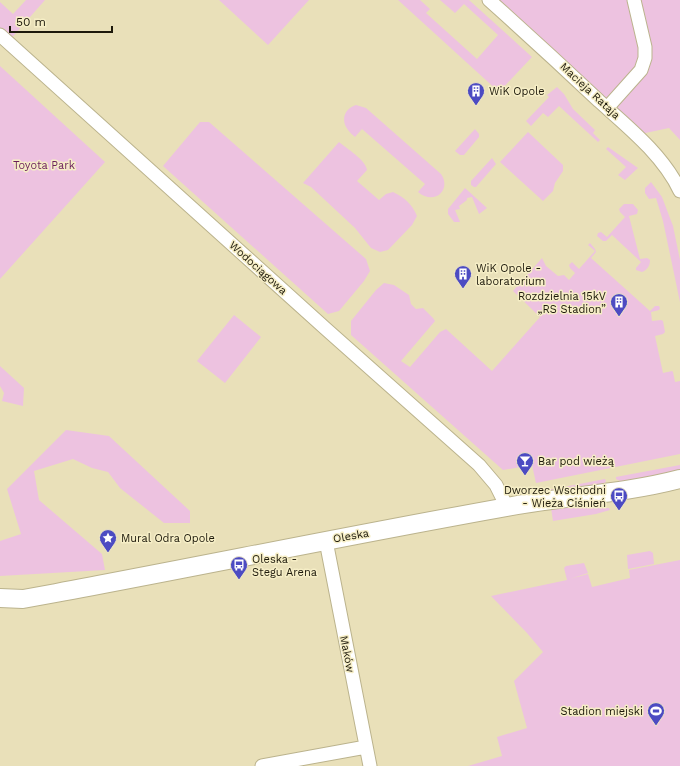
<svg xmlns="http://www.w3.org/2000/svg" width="680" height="766" viewBox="0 0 680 766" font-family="'Work Sans',sans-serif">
  <rect width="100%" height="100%" fill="#e9e0b9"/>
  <path fill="#edc2e0" d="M26 0H45L8 42 0 35V2L13 14Z
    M219 0H309L268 45Z
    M398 0H420L430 9 426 13 477 59 498 35 464 4 455 13 440 0H469L532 57 499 92Z
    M489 0H680V140L669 128 636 135Z
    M0 66 105 162 0 279Z
    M557 87 564 94 573 109 595 130 593 133 600 140 598 142 559 106 548 117 543 113 531 126 526 121 549 97 547 95Z
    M356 105 366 108 441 174C452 190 434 206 418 192L425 184 362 129 355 137C353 135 350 133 348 130 340 120 345 108 356 105Z
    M200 122H209L366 259 370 271 364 281 339 311 328 314 163 166Z
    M475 129 479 134V137L464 155H460L455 151Z
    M528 132 563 165V171L555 183 553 191 543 201 500 162Z
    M339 142C346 148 366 160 367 170L357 181 379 200 386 194 393 192C405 198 412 204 417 216L412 225 388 250 380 252 371 248 355 228 311 187 303 183Z
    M608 147 638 168 625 180 618 175 626 167 606 149Z
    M492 158 496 164 476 187H474L471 185V181Z
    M651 182 662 197 673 226 680 260V302L663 221 656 198 649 199 645 193V188Z
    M465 188 487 208 479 214 472 197 467 198V200L459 206 460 209 455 210 460 222H454L448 214V209Z
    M624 204H633L638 210 637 214 629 216 640 259 647 258 650 260C650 266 647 270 642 272L636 270V268L641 262 612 235 606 241H603L597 236 598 233 601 232 607 237 625 217 620 212 619 209Z
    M590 243 595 249 596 252 591 258 650 311 655 306H659L660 308 659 310 651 312 652 321 661 320 663 321 665 332 663 334 655 336 663 373 672 371 673 372 675 382 680 381V454L536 483 532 465 503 470 351 335V321L376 290 384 283 394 285 409 295 411 304 416 309 423 308 433 318 435 321 401 361 410 367 440 332 446 329 492 371 540 317 513 291 542 258 546 266 558 276 564 275 569 280 575 273 570 268 569 265 572 262 579 269 595 251 588 245Z
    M234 315 261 337 225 383 197 361Z
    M0 366 24 388 23 406 2 401 4 393 0 386Z
    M66 430 109 436 190 511V523H164L120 488 108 472 92 468 73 459 34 471 39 500 102 554 105 570 0 576V541L21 534 7 489Z
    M680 465V471L624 483 616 479V477Z
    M605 479 606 481 603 486 549 493 548 490Z
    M551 508H609L610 510 596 514 553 521Z
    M650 551 653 553 654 564 628 569 627 555Z
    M680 560V766H468L502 756 497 737 527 728 514 681 543 652 527 633 491 596 567 580 564 568 566 566 584 563 588 573 570 579 588 574 592 587 630 578 629 570Z"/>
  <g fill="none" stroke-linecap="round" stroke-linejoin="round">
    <g stroke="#bbb38d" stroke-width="15">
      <path id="street" d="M489 0C526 33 563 67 599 101 628 127 663 155 680 191
        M0 35 326 329 479 465 496 485 507 507
        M607 108 641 70 645 58V47L634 0
        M326 541 370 766
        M262 766 366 747"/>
    </g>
    <g stroke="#bbb38d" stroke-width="20">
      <path id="secondary" d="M0 598 23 599 56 593C206 565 356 534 507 507 564 496 623 494 680 479"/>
    </g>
    <use href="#street" stroke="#fff" stroke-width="13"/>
    <use href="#secondary" stroke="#fff" stroke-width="18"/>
  </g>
  <defs>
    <g id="building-pin" transform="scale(0.9)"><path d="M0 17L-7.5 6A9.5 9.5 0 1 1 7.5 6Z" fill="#4c4bc2" stroke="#f6eec6"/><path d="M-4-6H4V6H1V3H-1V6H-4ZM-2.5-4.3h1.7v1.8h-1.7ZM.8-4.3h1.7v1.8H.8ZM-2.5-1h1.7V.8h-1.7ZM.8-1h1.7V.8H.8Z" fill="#fff"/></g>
    <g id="bar-pin" transform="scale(0.9)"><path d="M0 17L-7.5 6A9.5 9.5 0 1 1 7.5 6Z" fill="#4c4bc2" stroke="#f6eec6"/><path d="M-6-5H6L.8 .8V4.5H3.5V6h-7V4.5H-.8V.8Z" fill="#fff"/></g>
    <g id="bus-pin" transform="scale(0.9)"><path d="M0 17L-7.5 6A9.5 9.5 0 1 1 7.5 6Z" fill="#4c4bc2" stroke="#f6eec6"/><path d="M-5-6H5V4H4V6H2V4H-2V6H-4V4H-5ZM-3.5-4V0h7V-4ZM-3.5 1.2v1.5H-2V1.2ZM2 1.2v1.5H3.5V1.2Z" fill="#fff"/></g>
    <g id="sight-pin" transform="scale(0.9)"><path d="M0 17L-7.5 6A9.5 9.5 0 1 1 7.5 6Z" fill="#4c4bc2" stroke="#f6eec6"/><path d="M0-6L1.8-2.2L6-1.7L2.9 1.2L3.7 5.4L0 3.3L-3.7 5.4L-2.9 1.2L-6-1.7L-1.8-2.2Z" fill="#fff"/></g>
    <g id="stadium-pin" transform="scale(0.9)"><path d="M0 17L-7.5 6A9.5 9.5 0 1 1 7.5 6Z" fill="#4c4bc2" stroke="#f6eec6"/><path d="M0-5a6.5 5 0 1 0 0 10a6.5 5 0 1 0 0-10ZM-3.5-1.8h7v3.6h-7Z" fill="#fff"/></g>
  </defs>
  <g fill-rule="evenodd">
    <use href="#building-pin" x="476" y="91"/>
    <use href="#building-pin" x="463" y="274"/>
    <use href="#building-pin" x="619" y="302"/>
    <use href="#bar-pin" x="525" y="461"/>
    <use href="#bus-pin" x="619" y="496"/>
    <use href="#sight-pin" x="108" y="538"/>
    <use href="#bus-pin" x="239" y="565"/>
    <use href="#stadium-pin" x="656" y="711"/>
  </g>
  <g text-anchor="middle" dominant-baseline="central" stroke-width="3" stroke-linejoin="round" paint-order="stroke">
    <g font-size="11" fill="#1d190b" stroke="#f6eec6" text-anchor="start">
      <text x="489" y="91">WiK Opole</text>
      <text x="476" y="268">WiK Opole -<tspan x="476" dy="13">laboratorium</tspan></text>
      <text x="606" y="296" text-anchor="end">Rozdzielnia 15kV<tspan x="606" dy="13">„RS Stadion”</tspan></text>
      <text x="538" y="461">Bar pod wieżą</text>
      <text x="606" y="490" text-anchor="end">Dworzec Wschodni<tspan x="606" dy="13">- Wieża Ciśnień</tspan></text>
      <text x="121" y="538">Mural Odra Opole</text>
      <text x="252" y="559">Oleska -<tspan x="252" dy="13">Stegu Arena</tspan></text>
      <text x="643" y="711" text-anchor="end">Stadion miejski</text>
    </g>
    <g font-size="11" fill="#1d190b" stroke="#f6eec6">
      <text transform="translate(590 91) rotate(43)">Macieja Rataja</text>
      <text transform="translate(258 268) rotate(42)">Wodociągowa</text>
      <text transform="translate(351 536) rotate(-10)">Oleska</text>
      <text transform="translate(347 654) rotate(79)">Maków</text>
    </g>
    <g font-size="11" fill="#6b1f5b" stroke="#f6eec6">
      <text x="44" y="165">Toyota Park</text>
    </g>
  </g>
  <path d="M10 26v6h102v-6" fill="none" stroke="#1d190b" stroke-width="2"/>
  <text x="16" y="26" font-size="12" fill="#1d190b" stroke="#f6eec6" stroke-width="3" paint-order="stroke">50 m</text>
</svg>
